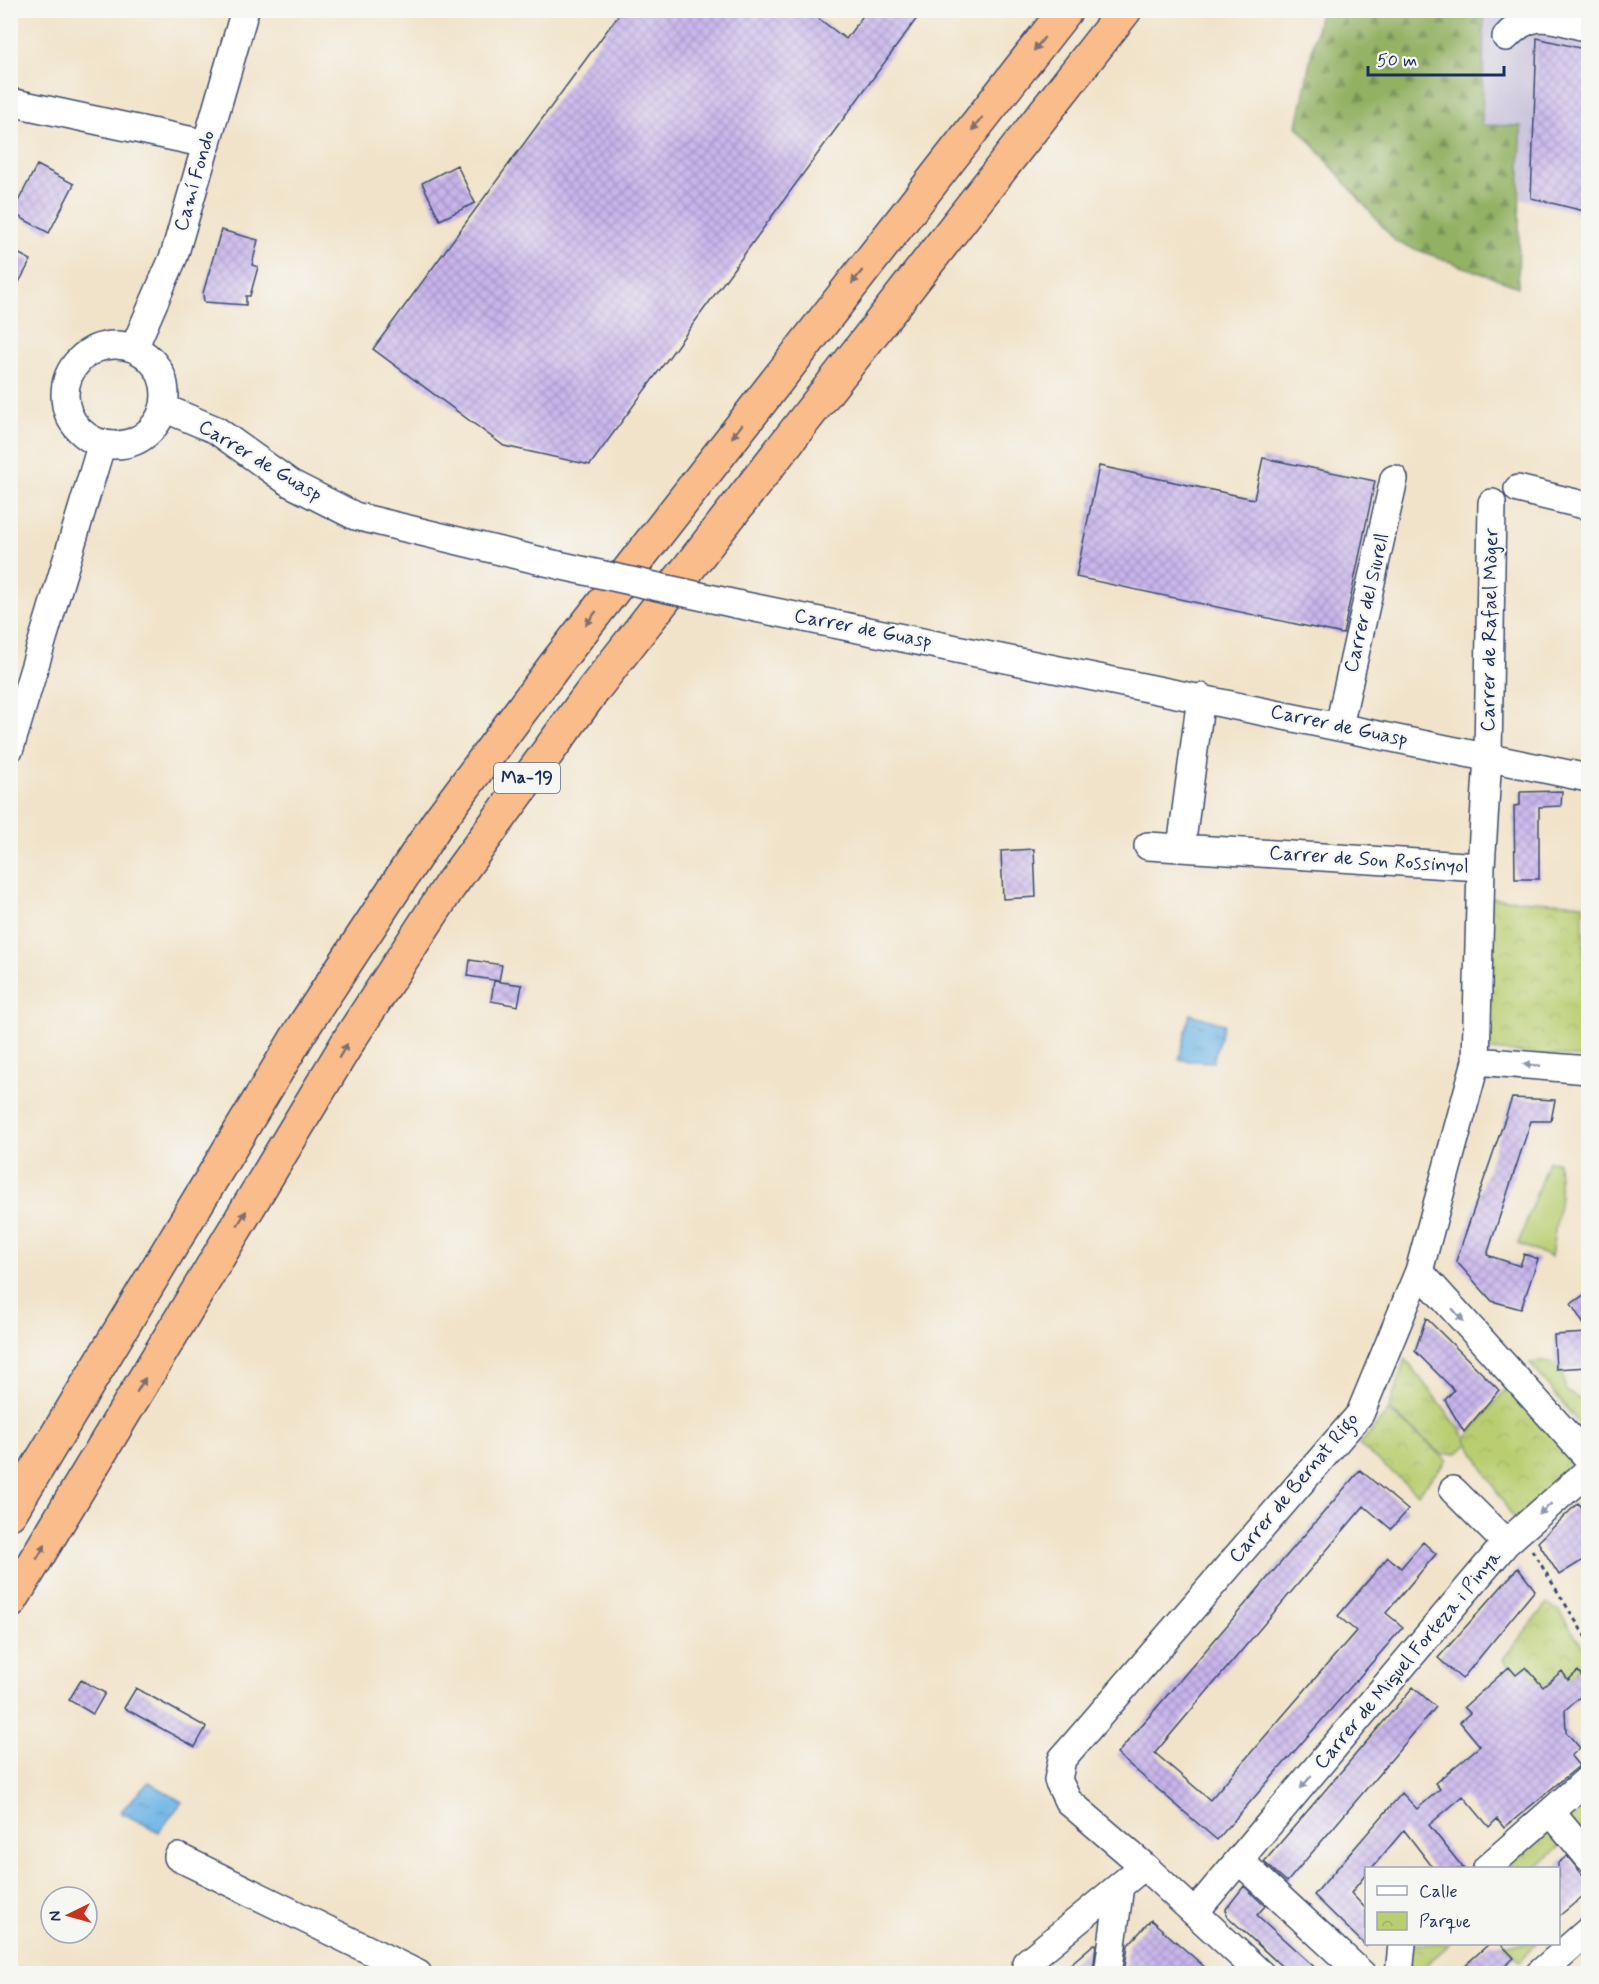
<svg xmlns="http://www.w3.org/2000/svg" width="1599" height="1984" viewBox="0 0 1599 1984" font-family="Mynerve,sans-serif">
  <defs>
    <pattern id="grass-tufts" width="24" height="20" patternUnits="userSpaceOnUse" patternTransform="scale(1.5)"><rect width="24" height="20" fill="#bace71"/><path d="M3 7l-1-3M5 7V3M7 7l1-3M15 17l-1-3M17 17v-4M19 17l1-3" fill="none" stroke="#9fb164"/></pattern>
    <pattern id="forest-firs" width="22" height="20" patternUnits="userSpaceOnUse" patternTransform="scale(1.5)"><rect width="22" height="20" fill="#93b163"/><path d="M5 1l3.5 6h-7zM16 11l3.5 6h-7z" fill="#779055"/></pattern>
    <pattern id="park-crowns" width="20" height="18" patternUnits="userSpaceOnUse" patternTransform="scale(1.5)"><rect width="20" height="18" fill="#bace71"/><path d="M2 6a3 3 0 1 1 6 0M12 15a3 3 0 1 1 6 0" fill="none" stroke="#9fb164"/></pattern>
    <pattern id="water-ripples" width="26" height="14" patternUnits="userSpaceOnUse" patternTransform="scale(1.5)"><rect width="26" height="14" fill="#6fb6e6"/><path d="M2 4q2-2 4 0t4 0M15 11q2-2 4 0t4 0" fill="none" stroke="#5a94be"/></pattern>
    <pattern id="building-cross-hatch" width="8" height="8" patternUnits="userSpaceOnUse" patternTransform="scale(1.5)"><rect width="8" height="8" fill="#c9b5ec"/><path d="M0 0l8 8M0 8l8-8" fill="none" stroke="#a294c2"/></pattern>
  </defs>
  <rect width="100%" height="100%" fill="#f6f6f2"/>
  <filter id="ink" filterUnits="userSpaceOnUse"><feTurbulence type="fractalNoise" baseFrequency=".0167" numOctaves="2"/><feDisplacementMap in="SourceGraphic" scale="12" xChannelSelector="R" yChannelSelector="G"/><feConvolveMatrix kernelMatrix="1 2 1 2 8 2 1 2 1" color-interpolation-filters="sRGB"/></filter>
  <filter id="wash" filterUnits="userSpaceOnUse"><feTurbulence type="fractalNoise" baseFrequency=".008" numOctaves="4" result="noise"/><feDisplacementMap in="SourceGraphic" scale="24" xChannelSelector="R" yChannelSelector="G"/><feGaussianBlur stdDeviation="1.35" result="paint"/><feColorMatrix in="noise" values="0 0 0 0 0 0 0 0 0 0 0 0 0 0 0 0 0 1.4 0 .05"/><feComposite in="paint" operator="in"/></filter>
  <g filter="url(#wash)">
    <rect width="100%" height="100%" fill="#f1e3c9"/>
    <path fill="#c6c0da" d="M1484 11H1588V215L1522 199 1521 127 1482 125Z"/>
    <path fill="url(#grass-tufts)" stroke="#6a7e68" stroke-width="1.5" d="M1405 1359 1470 1442 1458 1453 1442 1454 1389 1409Z"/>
    <path fill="url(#forest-firs)" stroke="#577060" stroke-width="1.5" d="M1320 11H1484L1482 125 1521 126 1518 287 1396 242 1297 126Z"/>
    <path fill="url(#park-crowns)" stroke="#6a7e68" stroke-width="1.5" d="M1489 898 1583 904 1585 1058 1490 1050 1486 1042Z
      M1541 1362 1560 1364 1566 1391 1588 1405V1435L1530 1363Z
      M1511 1382 1576 1464 1514 1520 1466 1439Z
      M1389 1411 1447 1460 1418 1494 1359 1445Z
      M1547 1603 1559 1611 1588 1655V1661L1568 1680 1562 1672 1539 1704 1526 1667 1516 1675 1503 1659Z
      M1588 1783V1851L1567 1841 1535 1868H1492Z
      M1406 1944H1450L1416 1973 1403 1953Z
      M1503 1944H1536L1519 1961Z"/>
    <path fill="#bace71" stroke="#6a7e68" stroke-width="1.5" d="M1548 1161 1558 1162 1560 1197 1551 1257 1518 1244Z"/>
    <path fill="url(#water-ripples)" stroke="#4572a2" stroke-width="1.5" d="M1190 1014 1224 1024 1213 1062 1179 1060Z
      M149 1782 182 1802 159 1832 120 1812Z"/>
    <g id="blocks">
      <path fill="url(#building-cross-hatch)" d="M622 10H807L846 39 867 10H923L590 465 504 446 373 349Z
        M1537 38 1588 50V212L1531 198Z
        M37 165 74 184 49 233 12 213Z
        M457 165 475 203 440 220 422 183Z
        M221 230 258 240 252 265 258 267 250 296H246V305L204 302 203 293Z
        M10 249 31 260 10 299Z
        M1263 458 1375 481 1343 634 1076 577 1099 466 1254 499Z
        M1562 791 1561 806 1539 807V879H1515L1514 806 1520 805V792Z
        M1034 849 1036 897 1003 899 1001 851Z
        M470 960 502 965 499 981 468 976Z
        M494 981 522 985 518 1006 491 1001Z
        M1512 1098 1555 1100 1551 1121H1531L1487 1255 1520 1266 1524 1254 1538 1259 1521 1309 1492 1301 1456 1261Z
        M1588 1292V1331L1571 1304Z
        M1426 1318 1499 1390 1464 1432 1445 1400 1454 1390 1415 1351Z
        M1588 1333V1367L1556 1369 1554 1335Z
        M1360 1470 1408 1510 1391 1529 1364 1506 1155 1753 1210 1800 1356 1631 1338 1616 1388 1557 1401 1568 1423 1542 1436 1554 1386 1613 1403 1627 1217 1840 1117 1754Z
        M1578 1503 1588 1513V1557L1559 1575 1538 1542Z
        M1518 1568 1535 1590 1462 1679 1438 1658Z
        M1509 1667 1516 1675 1526 1667 1543 1687 1562 1671 1568 1680 1578 1671 1588 1684V1690L1565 1710 1566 1732 1580 1748 1571 1756 1579 1766 1504 1828 1497 1819 1489 1827 1463 1796 1429 1825 1464 1869H1434L1404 1830 1371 1869H1366V1874L1351 1893 1366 1909V1946L1314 1895 1402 1793 1417 1809 1440 1789 1435 1783 1480 1746 1460 1722 1470 1713 1464 1707Z
        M81 1680 105 1693 93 1714 69 1700Z
        M1413 1687 1436 1707 1287 1882 1264 1862Z
        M136 1688 206 1727 195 1747 124 1708Z
        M1567 1856 1588 1881V1892L1558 1917V1863Z
        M1244 1886 1265 1906 1257 1915 1322 1974H1290L1226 1915V1909Z
        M1151 1920 1198 1961 1212 1974H1132L1125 1967 1128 1945Z
        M1094 1944H1096L1093 1974H1059Z
        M1489 1944H1501L1514 1958 1496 1974H1455Z"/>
    </g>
  </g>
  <g filter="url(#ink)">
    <use href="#blocks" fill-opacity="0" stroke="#3b4a6e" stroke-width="1.5"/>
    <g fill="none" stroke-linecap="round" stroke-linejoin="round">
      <g stroke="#3b4a6e" stroke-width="30">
        <path id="minor" d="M1506 37C1534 7 1554 20 1588 28
          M10 102 207 144
          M65 395a50 50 0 1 1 100 0a50 50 0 1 1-100 0Z
          M134 348 174 256 245 10
          M164 408 216 430 290 483 355 516 558 565
          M1518 489 1588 506
          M736 604 1588 778
          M1339 726 1394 479
          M10 748 102 443
          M1148 846 1481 867 1488 757 1492 503
          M1181 848 1201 697
          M1476 1061 1588 1070
          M1419 1271 1588 1458
          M1453 1490 1506 1543
          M1551 1812 1588 1857
          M178 1857 418 1974
          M1240 1861 1362 1974
          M1487 1868 1588 1779
          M1195 1912 1506 1543 1588 1471
          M1026 1963 1144 1866
          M1108 1974 1120 1886
          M1261 1974 1144 1866 1068 1801 1058 1780 1062 1759 1360 1414 1419 1271 1476 1061 1481 867
          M1399 1974 1402 1944
          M1539 1974 1588 1931"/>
      </g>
      <g stroke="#3b4a6e" stroke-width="36">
        <path id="highway" d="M10 1513 302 1029 438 822 555 665 1066 10
          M10 1602 351 1037 449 887 594 689 1125 10"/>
      </g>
      <path stroke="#3b4a6e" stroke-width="3" stroke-dasharray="4.5 4.5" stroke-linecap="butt" d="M1532 1550 1588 1641"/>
      <use href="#minor" stroke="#fff" stroke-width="27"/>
      <use href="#highway" stroke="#f9bc8a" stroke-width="33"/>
      <g stroke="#3b4a6e" stroke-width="30" stroke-linecap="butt">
        <path id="minor-bridge" d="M558 565 736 604"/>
      </g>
      <use href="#minor-bridge" stroke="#fff" stroke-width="27"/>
    </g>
    <defs><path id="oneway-solid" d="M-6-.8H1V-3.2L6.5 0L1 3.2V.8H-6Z" transform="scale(1.5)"/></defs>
    <g fill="#7f6e72">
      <use href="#oneway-solid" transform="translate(1039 44) rotate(128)"/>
      <use href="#oneway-solid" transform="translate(977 124) rotate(128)"/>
      <use href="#oneway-solid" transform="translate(857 277) rotate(128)"/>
      <use href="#oneway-solid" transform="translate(737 431) rotate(128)"/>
      <use href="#oneway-solid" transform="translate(591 618) rotate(128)"/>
      <use href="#oneway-solid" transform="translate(343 1051) rotate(-59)"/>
      <use href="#oneway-solid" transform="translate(242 1218) rotate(-59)"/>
      <use href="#oneway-solid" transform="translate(141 1385) rotate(-59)"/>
      <use href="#oneway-solid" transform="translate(41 1552) rotate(-59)"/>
    </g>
    <g fill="#8d97ae">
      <use href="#oneway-solid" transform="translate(1532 1065) rotate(-175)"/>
      <use href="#oneway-solid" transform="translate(1458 1315) rotate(48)"/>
      <use href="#oneway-solid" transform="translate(1545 1509) rotate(139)"/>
      <use href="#oneway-solid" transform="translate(1306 1782) rotate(130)"/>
    </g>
  </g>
  <g text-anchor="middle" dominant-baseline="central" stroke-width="4.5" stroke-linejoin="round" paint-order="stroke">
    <rect fill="#f6f6f2" stroke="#5d6b8a" stroke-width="1.5" x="494" y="763" width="66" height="30" rx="4.5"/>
    <g font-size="18" font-weight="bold" fill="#1b2f5e">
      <text x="527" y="778">Ma-19</text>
    </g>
    <g font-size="20" fill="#1b2f5e" stroke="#f6f6f2">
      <text transform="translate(195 181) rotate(-74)">Camí Fondo</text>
      <text transform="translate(260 461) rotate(31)">Carrer de Guasp</text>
      <text transform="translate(1367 603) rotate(-77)">Carrer del Siurell</text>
      <text transform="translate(863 629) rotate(11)">Carrer de Guasp</text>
      <text transform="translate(1490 630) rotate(-89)">Carrer de Rafael Mòger</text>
      <text transform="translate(1339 726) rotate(12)">Carrer de Guasp</text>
      <text transform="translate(1369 860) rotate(4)">Carrer de Son Rossinyol</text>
      <text transform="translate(1294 1488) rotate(-50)">Carrer de Bernat Rigo</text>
      <text transform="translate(1408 1660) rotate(-50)">Carrer de Miquel Forteza i Pinya</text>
    </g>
  </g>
  <rect width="1599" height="1984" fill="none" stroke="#f6f6f2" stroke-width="36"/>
  <rect x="1365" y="1867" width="195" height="78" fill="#f6f6f2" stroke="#9ea6b7" stroke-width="1.5"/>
  <rect x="1377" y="1886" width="30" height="9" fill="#ffffff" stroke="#9ea6b7" stroke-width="1.5"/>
  <text x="1419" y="1897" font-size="18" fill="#1b2f5e">Calle</text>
  <rect x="1377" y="1912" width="30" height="18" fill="url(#park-crowns)" stroke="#9ea6b7" stroke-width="1.5"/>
  <text x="1419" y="1927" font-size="18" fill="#1b2f5e">Parque</text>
  <g transform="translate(69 1915) rotate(265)"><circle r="28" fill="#f6f6f2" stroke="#9ea6b7" stroke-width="1.5"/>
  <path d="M0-4.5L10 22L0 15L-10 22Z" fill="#c8321e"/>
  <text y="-9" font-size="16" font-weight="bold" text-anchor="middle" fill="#1b2f5e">N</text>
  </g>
  <path d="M1368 66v9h136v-9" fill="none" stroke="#1b2f5e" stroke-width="3"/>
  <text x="1377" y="66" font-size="18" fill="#1b2f5e" stroke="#f6f6f2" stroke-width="4.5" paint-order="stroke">50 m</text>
</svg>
